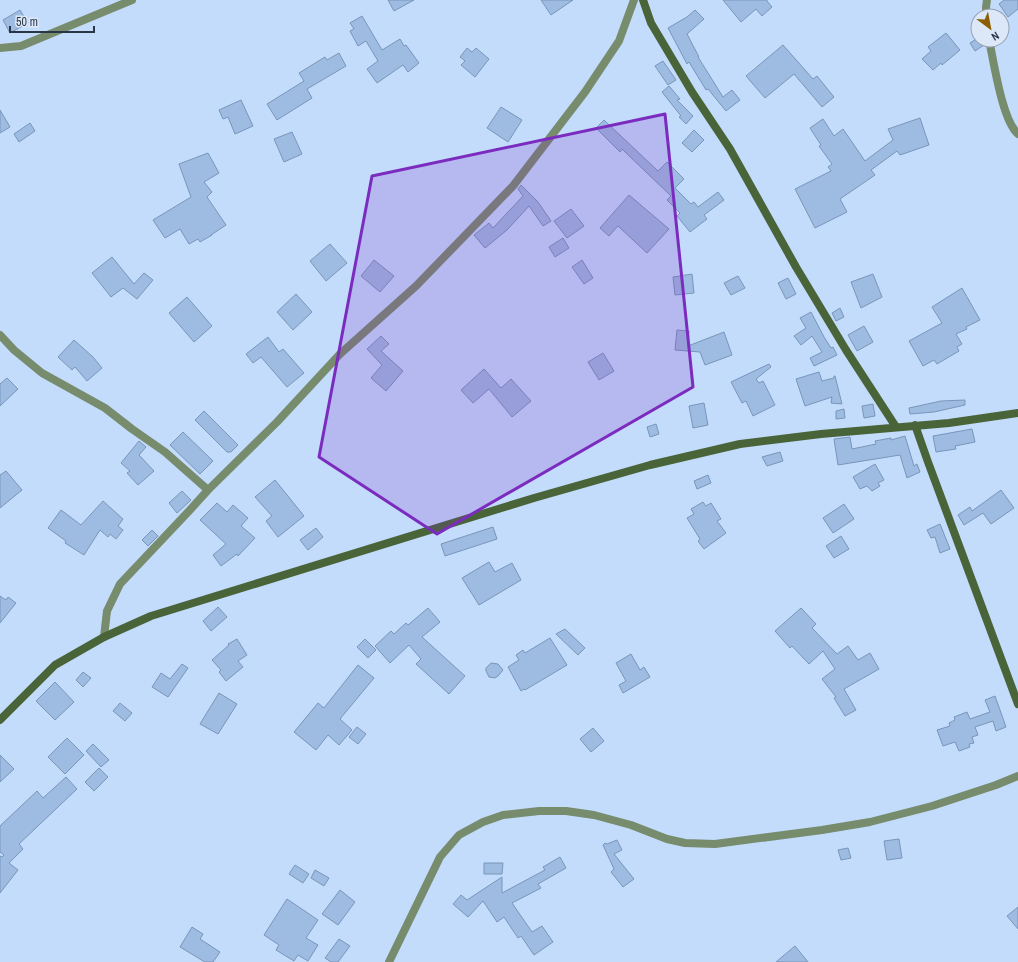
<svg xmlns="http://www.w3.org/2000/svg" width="1018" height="962" viewBox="0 0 1018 962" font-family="'Archivo Narrow',sans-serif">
  <rect width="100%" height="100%" fill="#c4dcfc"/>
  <path fill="#9ebbe2" stroke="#7895ba" d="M388 0H414L394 11Z
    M541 0H573L551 15Z
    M723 0H767V1L772 7 762 16 756 9 741 22Z
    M1004 0H1018V9L1008 17 999 4Z
    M20 10 28 23 10 33 3 20Z
    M695 10 704 19 687 34 699 57H698L723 97 732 90 740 100 726 111 708 89 706 90 689 62 687 64 668 28 687 17Z
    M362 16 382 50 400 39 404 46 406 45 419 63 408 72 403 65 377 83 367 69 378 61 366 41 358 46 350 31 354 29 350 23Z
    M946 33 960 50 942 65 941 63 933 70 922 59 931 51 928 47Z
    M978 38V40H982L984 45 975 51 970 43Z
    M783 45 813 79 817 76 834 97 822 107 794 74 765 98 746 76Z
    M467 48 472 52 476 48 489 59 475 77 461 65 465 61 460 57Z
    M339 53 346 66 307 89 312 98 277 120 267 104 304 81 299 73 325 57 327 60Z
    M663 61 676 80 668 85 655 66Z
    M669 86 680 99 677 100 693 116 686 124 679 117 681 116 662 92Z
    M241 100 253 126 235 134 228 117 223 119 219 110Z
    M501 107 522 120 508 142 487 128Z
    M0 110 10 127 0 133Z
    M920 118 929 145 900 155 897 151 871 170 875 175 840 199 847 212 815 228 795 189 831 171 828 167 832 164 819 146 821 145 810 128 823 119 834 136 843 129 865 161 893 140 888 129Z
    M604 120 658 171 667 162 684 179 675 188 691 204 694 202 698 207 718 192 724 200 704 215 707 219 690 232 677 216 680 213 667 200 671 196 622 149 620 152 596 128Z
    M30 123 35 131 19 142 14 134Z
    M694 130 704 140 692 152 682 143Z
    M292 132 302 154 284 162 274 139Z
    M208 153 219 173 204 182 212 192 207 197 226 225 211 235H212L200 242 198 239 189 244 180 229 165 238 153 220 191 197 179 164Z
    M521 185 538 202 551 221 543 226 529 206 507 230 485 248 474 235 489 223 493 228 523 196 518 189Z
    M629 195 669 229 647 253 618 226 609 236 600 228Z
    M571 209 584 226 567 238 554 221Z
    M563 238 569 248 555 257 549 247Z
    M330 244 347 263 326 281 310 261Z
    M112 257 134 284 144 273 153 280 137 299 123 288 111 297 92 273Z
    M374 260 394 276 380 292 361 276Z
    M582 260 593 278 584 284 572 267Z
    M692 274 694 293 675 295 673 277Z
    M873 274 882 297 861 308 851 282Z
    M738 276 745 288 731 295 724 283Z
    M788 278 796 294 786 299 778 283Z
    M962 288 980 320 966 327 967 329 956 334 962 344 957 347 959 351 937 364 934 360 923 366 909 341 942 323 932 307Z
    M296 294 312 312 293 330 277 312Z
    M187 297 212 326 194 342 169 313Z
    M840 308 844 317 836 321 832 313Z
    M811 312 824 337 831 348 833 347 837 355 814 366 810 358 822 352 812 336 801 345 794 336 806 328 800 318Z
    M864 326 873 342 857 351 848 335Z
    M677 330 689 331 688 346 724 332 732 355 705 365 700 352 675 350Z
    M381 336 389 344 381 351 403 371 386 391 371 378 382 365 367 349Z
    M268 337 279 352 283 349 304 373 287 387 261 357 253 363 246 354Z
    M74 340 93 357 102 368 87 381 75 367 72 370 58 357Z
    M603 353 614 371 599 380 588 362Z
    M769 364 771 367 756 379 759 383 763 381 775 405 753 416 746 401 742 403 731 382Z
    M484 369 501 388 511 379 531 401 512 417 489 389 473 403 461 390Z
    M819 372 822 381 834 378V376H835L842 404 831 403 832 397 805 406 796 379Z
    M7 378 18 389 0 406V384Z
    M965 400V405L934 412 910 414 909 408 941 401Z
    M704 403 708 425 693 428 689 406Z
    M873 404 875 416 864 418 862 406Z
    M844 409 845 418 836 419V411Z
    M204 411 238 445 231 452H227L195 420Z
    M656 424 659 434 650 437 647 427Z
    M972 429 975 442 955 446 956 449 936 452 933 436Z
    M183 432 213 461 200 474 170 445Z
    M905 436 914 466 917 464 920 472 907 478 900 455 838 465 834 439 850 437 852 449 876 444 875 441 891 438V440Z
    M139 441 146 447 139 455 154 471 138 485 127 473 130 471 121 463Z
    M780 452 783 461 767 466 762 457Z
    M875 464 884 480 878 483 880 486 872 491 867 486 860 489 853 477Z
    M6 471 22 490 0 508V475Z
    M708 475 711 483 697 489 694 481Z
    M275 480 304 516 278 537 266 521 272 516 255 497Z
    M1001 490 1014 508 991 524 983 513 964 525 958 515 970 507 972 511Z
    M182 491 191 500 177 513 169 503Z
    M103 501 123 519 118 526 123 530 116 539 110 534 108 537 100 530 84 555 65 543 66 541 48 528 61 510 81 525Z
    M703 502 706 506 711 503 721 519 717 521 726 533 704 549 698 541 700 539 687 518 694 514 691 509Z
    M217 503 227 512 233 505 248 518 241 526 255 538 238 556 237 554 221 566 213 555 226 544 200 520Z
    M844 504 854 519 833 533 823 518Z
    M940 524 950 549 940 553 935 537 931 538 927 530Z
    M493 527 497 539 445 556 441 544Z
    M316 528 323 537 308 550 300 540Z
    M152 530 158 536 148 546 142 540Z
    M841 536 849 549 834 558 826 546Z
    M489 562 495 572 512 563 521 580 479 605 462 578Z
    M0 596 6 600 8 597 16 603 0 623Z
    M218 607 227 617 211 631 203 621Z
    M428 608 440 622 422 637 465 676 449 694 416 664 421 659 409 645 390 663 375 646 391 631 394 634 406 623 408 625Z
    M801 608 816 624 812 628 837 654 848 646 858 660 870 653 879 669 844 689 856 710 845 716 834 698 836 697 822 679 835 669 823 651 809 664 792 646 790 648 775 631Z
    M565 629 585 648 578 655 556 634Z
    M550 638 567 665 525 690 524 689 521 691 508 667 519 660 516 655 523 650 525 653Z
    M237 639 247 655 238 661 243 667 226 681 219 672 221 670 212 660 229 645 228 644Z
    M365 639 376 650 368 658 357 647Z
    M631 654 640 670 644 667 650 677 623 693 619 685 626 681 616 663Z
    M491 663 498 664 503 670 498 676 495 678 489 677 486 671V668Z
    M182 664 188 668 168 697 152 687 161 673 170 679Z
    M358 665 374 678 340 719 352 730 339 745 328 735 316 750 294 732 318 703 324 708Z
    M83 672 91 678 83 687 76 680Z
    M55 682 74 702 55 720 36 701Z
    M219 693 237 704 218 734 200 724Z
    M995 696 1006 727 996 731 993 721 975 727 978 735 972 737 974 743 969 744 970 747 959 751 955 742 943 746 937 730 950 726 949 723 955 720 954 717 967 712 970 719 990 712 985 700Z
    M120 703 132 713 125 721 113 711Z
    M357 727 366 734 358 744 349 737Z
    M593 728 604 741 591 752 580 739Z
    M67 738 84 755 65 774 48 757Z
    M93 744 109 760 101 767 86 751Z
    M0 755 14 769 0 782Z
    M99 768 108 777 94 791 85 782Z
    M66 777 77 789 19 844 23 849 9 863 18 870 0 893V856L2 857 4 855 0 852V826L37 791 43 798Z
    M899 839 902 858 887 860 884 841Z
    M617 840 622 850 614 854 634 879 623 887 611 872 614 869 603 845 605 843 607 844Z
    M848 848 851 858 841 860 838 850Z
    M560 857 566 868 538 884 541 888 512 903 532 932 542 926 553 942 534 955 521 936 518 938 504 917 497 922 483 901 468 917 453 904 461 895 467 900 502 877V893L545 870 543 867Z
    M484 863H503L502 874H484Z
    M295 865 309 874 303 883 289 874Z
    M315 870 329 878 324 886 311 878Z
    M340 890 355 902 338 925 322 914Z
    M287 899 318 920 306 938 318 945 308 961 298 955 294 961 276 950 279 945 264 935Z
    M1018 907V929L1007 916Z
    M192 927 203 934 200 939 220 952 213 962H205L180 947Z
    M339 939 350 946 338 962H331L325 958Z
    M795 946 808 962H776Z"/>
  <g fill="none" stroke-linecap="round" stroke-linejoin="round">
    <path stroke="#778b6d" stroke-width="8" d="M986 16V7L987 0
      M989 40C994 62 1002 120 1018 134
      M0 48 21 46 132 0
      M0 335 14 350 42 373 105 408 132 429 165 452 208 490
      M104 637 107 611 120 584 189 511 208 490 277 422 340 354 416 286 513 186 585 92 619 41 634 0
      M389 962 440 857 459 835 483 822 503 815 539 811H566L594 815 631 825 667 839 685 843 715 844 822 830 870 822 932 806 996 785 1018 776"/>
    <path stroke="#496439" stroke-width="8" d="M643 0 651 23 692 92 730 149 796 267 846 350 896 427
      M915 425 928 462 1018 704
      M0 720 55 665 104 637 151 616 534 498 650 465 740 444 821 434 949 423 1018 413"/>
  </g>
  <path fill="#7b2cbf" fill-opacity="0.2" stroke="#7b2cbf" stroke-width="3" stroke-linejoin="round" d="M665 114 693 387 437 534 319 457 372 176Z"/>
  <g transform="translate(990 28) rotate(148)"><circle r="19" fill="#dce8f8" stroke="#95a1b1"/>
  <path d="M0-3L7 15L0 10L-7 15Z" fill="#8c5d03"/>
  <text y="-6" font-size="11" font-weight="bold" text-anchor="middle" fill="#2a3646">N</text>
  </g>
  <path d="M10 26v6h84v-6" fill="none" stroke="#2a3646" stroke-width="2"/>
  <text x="16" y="26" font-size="12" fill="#2a3646" stroke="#dce8f8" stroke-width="3" paint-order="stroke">50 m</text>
</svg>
